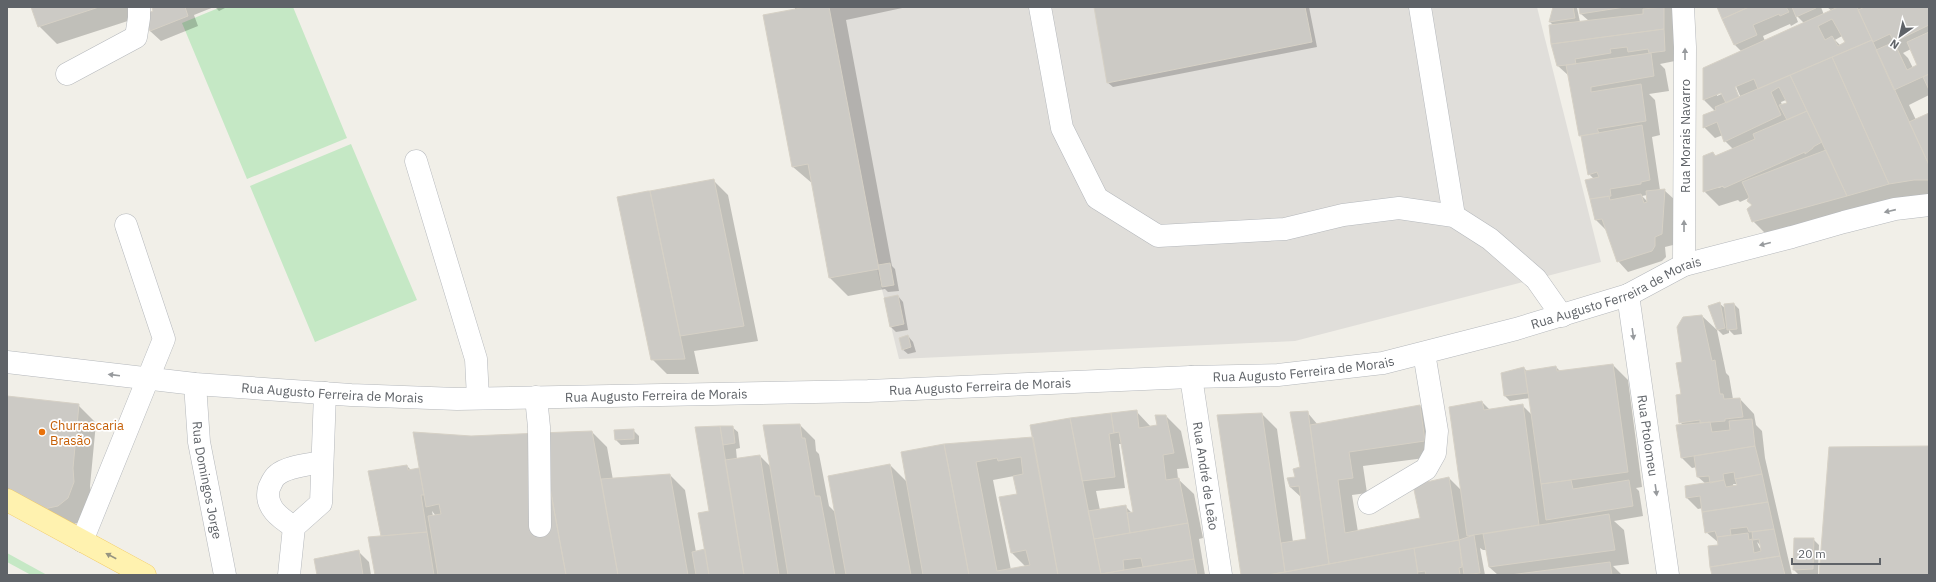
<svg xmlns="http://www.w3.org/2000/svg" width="1936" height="582" viewBox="0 0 1936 582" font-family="'IBM Plex Sans',sans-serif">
  <rect width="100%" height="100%" fill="#f1efe8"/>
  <path fill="#e0deda" d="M813 7H1537L1601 262 1295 341 899 359Z"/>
  <path fill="#c5e8c5" d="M221 7H293L347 138 247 179 182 23Z
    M351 144 417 300 315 342 250 186Z
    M7 553 47 575H31L7 562Z"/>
  <path fill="#0003" fill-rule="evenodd" d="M32 7H133L137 18 57 44 39 26Z
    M153 7H214L194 15 198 26 161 41 150 31 155 11Z
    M215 7H227L219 11Z
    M795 7H907L846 20 892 266 895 269 899 291 888 292 885 289 848 296 830 278 813 184 793 167Z
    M1095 7H1309L1317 47 1113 87 1107 82Z
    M1554 7H1673L1675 61 1660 64 1665 69 1669 91 1649 94 1655 100 1660 135 1652 137 1660 190H1664L1675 200 1673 245 1665 247 1666 257 1662 261 1628 272 1618 261 1607 231 1596 220 1594 179 1589 174 1569 76 1558 66 1554 26 1550 22ZM1577 8H1580L1581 14 1589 21 1580 22ZM1647 195 1648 202 1642 196Z
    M1718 7H1821L1824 15 1832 11 1827 7H1929V95L1909 105 1916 120 1929 114V195L1768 236 1753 221 1751 197 1740 202 1738 200 1719 206 1704 191 1713 153 1716 156 1733 149 1725 141 1723 135 1715 138 1704 127 1716 112 1704 100V69L1742 52 1735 45ZM1795 14 1804 23 1765 41 1763 36 1790 24 1791 26 1798 22ZM1842 36 1846 42 1841 46 1835 40ZM1911 49 1918 65 1913 68 1908 58 1903 53ZM1734 82 1741 98H1739L1732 83ZM1726 92 1717 96V93ZM1786 100 1788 103 1782 105 1781 102ZM1728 185 1718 188V186Z
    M713 180 728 195 758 341 694 351 699 374H667L652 359Z
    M898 296 903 302 908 330 896 332 891 327 885 298Z
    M1719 303 1726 309 1734 304 1739 309 1742 334 1734 335 1729 330V333L1723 335 1717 329Z
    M1702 316 1717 330 1726 373 1729 376 1733 399H1740L1754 414 1756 425 1762 431 1765 458 1792 575H1713L1719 543 1706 532 1703 508 1698 509 1687 498 1686 487 1706 484 1698 477 1697 467 1692 468 1682 458 1683 425 1680 422 1684 363ZM1733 484H1737L1738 486 1734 487ZM1757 542 1761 546 1762 551 1759 547Z
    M908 336 913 342 916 352 908 354 902 349Z
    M1613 365 1628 380 1642 487 1636 488 1639 491 1643 516 1614 521 1624 530 1629 564 1613 566 1622 575H1498L1489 567 1487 550H1483L1480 548 1485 575H1242L1262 414 1277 429 1293 542 1308 540 1301 497 1290 487 1301 468 1307 412 1318 425 1420 406 1435 421 1440 456 1363 466 1367 493 1352 495 1358 532 1421 519 1449 478 1462 491 1482 402 1490 410 1523 406 1532 415 1530 398 1510 401 1505 396 1502 374 1524 368 1527 371 1556 367 1560 371Z
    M7 398 78 405 96 423 90 486 92 501 82 521 69 526 7 497Z
    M1136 411 1151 427 1158 426 1166 416 1181 431 1189 468 1177 469 1178 479 1194 494 1203 538 1199 539 1205 575H376L382 537 407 466 411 470 419 469 421 471 471 437 592 432 607 447 613 480 670 475 685 490 696 552 704 550 710 512 696 428 732 427 738 432 740 448 736 449 737 460 760 456 771 467 800 425 815 440 816 451 819 454 829 506 836 513 890 465 907 482 1034 438ZM1119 444H1122L1134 513H1132L1125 506 1100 510 1096 491 1125 488ZM1014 476 1018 495 1012 553 1026 567 1011 570 993 480ZM432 511 436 516H433Z
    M633 430 639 436V444L621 445 616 440Z
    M1813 539 1819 545 1818 574 1799 575 1794 570Z
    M358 551 369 562 371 575H318Z"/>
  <path fill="#cccac5" stroke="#d6d1c6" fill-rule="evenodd" d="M31 7H99L38 27Z
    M152 7H185L188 16 150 31 144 15 153 11Z
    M806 7H829L879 269 829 278 808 164 792 167 763 15Z
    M1094 7H1305L1312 42 1107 83Z
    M1553 7H1573L1575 18 1549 22Z
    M1579 7H1625L1580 14Z
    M1664 7V29L1551 44 1549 25 1643 14V9Z
    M1717 7H1749L1722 19Z
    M1749 7H1786L1789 12 1780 16 1779 14 1753 25 1757 35 1734 45 1722 19Z
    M1792 7H1815L1816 8 1796 17Z
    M1838 7H1857L1872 40 1758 89 1754 79 1735 87 1739 97 1726 103 1721 93 1703 100V68ZM1832 19 1845 42 1838 46 1832 36 1825 40 1818 26Z
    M1865 7H1929V25L1894 42 1890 34 1873 42 1858 10Z
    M1664 29 1665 51 1649 53 1648 49 1628 52 1627 47 1610 49 1611 53 1575 59 1576 64 1557 66 1551 44Z
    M1929 32V74L1894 90 1876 50 1894 42 1907 70 1917 65 1907 42Z
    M1872 40 1929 165V180H1914L1889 184 1832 57Z
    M1651 53 1654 76 1591 87V92L1641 84 1646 121 1597 129 1599 133 1579 136 1566 65Z
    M1832 57 1889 184 1847 196 1790 75Z
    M1929 74V90L1923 77Z
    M1790 75 1807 111 1787 120 1779 105 1787 103 1779 87 1771 92 1781 115 1724 142 1717 122 1703 128V115L1716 110 1715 107Z
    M1807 111 1822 142 1813 147V148L1805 154V152L1724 188 1723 186 1703 192V156L1713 152 1715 156 1755 139 1753 134Z
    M1929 113V165L1909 122Z
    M1642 125 1650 180 1641 182V184L1610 189 1611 196 1590 199 1585 180 1599 177 1597 172 1588 175 1581 136Z
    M1826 150 1847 196 1752 222 1747 209 1752 205 1747 201 1749 197 1742 182Z
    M714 179 744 326 680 336 650 191Z
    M1665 189 1662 234 1655 237V246L1652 251 1617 262 1602 219 1595 220 1590 199 1609 196 1610 200 1641 194 1644 203 1647 202 1646 191Z
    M648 191H650L685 359 651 360 617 197Z
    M890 263 894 285 882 287 878 265Z
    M898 295 904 324 890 327 884 298Z
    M1720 302 1725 328 1717 330 1708 306Z
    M1734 303 1737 329 1727 330 1724 304Z
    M1702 315 1712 361 1715 360 1720 394H1723L1724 399 1740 398 1743 417 1725 419V421L1700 423V420L1679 423 1676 395 1681 394 1676 363 1682 362 1677 327 1683 317Z
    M908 335 911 347 902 350 899 338Z
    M1613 364 1628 472 1541 484 1525 371 1556 366 1557 371Z
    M1524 367 1528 393 1504 396 1501 373Z
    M7 396 79 404 73 468 74 482 68 498 58 506 44 509 7 489Z
    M1482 401 1484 410 1523 404 1539 525 1467 536 1449 407Z
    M1420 405 1425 441 1349 452 1353 478 1338 480 1345 533 1420 518 1413 485 1449 477 1459 540 1329 564 1310 425Z
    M1137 410 1139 428 1157 425 1155 415H1166L1174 453 1163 455 1166 480 1179 478 1188 523 1130 533 1127 513 1133 512 1119 432 1114 433 1111 413Z
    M1308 411 1329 564 1285 572 1281 543 1306 539 1299 486 1290 487 1287 478 1295 477 1293 469 1300 467 1290 412Z
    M1111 413 1114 433 1109 434 1115 477 1082 481 1070 418Z
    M1262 413 1285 572 1268 575H1241L1217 415Z
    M1070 418 1094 539 1101 575H1058L1030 425Z
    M1752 419 1755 446 1681 458 1676 425 1710 422 1712 432 1730 430 1729 421Z
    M800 424 802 438H805L815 496H820L835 575H788L763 425Z
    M720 426 723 445 744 575H709L698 513 709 511 695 427Z
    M720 426H733L735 443 723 445Z
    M634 429V439L615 440 614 430Z
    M592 431 618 575H566L540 433Z
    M413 432 471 436 540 433 566 575H438L428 516 441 514 439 504 426 507Z
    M1033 437 1058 575H969L944 444ZM1021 457 1023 474 1013 476 1017 494 999 497 1011 553 1026 550 1030 565 997 571 976 462 997 458 998 461Z
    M944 444 966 559 969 575H923L901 452Z
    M1755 446 1762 474 1735 479 1734 472 1723 474 1724 480 1710 483 1709 476 1697 477 1694 456Z
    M1929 446V575H1819L1829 447Z
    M760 455 779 575H744L725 460Z
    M890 464 911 575H846L828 476Z
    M407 465 408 470 419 468 424 495H421L427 532 381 536 368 471Z
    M670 474 688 575H618L601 479Z
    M1762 474 1768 502 1702 512 1700 496 1686 498 1685 486 1724 480 1726 487 1737 485 1735 479Z
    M1571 480 1573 489 1629 480 1633 506 1546 520 1541 484Z
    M1768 502 1774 529 1749 532 1747 527 1730 529 1731 535 1717 537 1715 531 1705 533 1702 512Z
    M1126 505 1130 533 1094 539 1088 511Z
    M1609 514 1615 550 1489 567 1483 534Z
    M1188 523 1194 559 1143 567 1141 558 1123 560 1124 570 1101 574 1094 539Z
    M1774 529 1780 556 1710 567 1708 546 1718 545 1717 537 1748 533 1749 540 1752 539 1754 553 1761 551 1759 539 1753 540 1752 532Z
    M427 532 434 575H375L368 537Z
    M1474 535 1480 573 1464 575 1459 540Z
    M1794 538H1814L1813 569 1793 570Z
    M1459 540 1462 567 1459 568 1460 575H1426L1425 571 1418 572 1414 548Z
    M1414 548 1418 575H1268L1329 564Z
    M705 549 709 575H696L692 552Z
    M359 550 363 575H317L314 559Z
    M1780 556 1785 575H1712L1710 567Z
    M1194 559 1197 575 1101 574 1124 570Z
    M1610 562 1612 575H1510Z"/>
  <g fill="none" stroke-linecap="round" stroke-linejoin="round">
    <g stroke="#b5b8bc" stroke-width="23">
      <g id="minor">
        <path d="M1040 7 1062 128 1097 198 1158 236 1285 229 1343 215 1399 208 1454 216 1490 239 1536 279 1562 316"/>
        <path d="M1420 7 1454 216"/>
        <path d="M1683 7 1685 47 1684 265"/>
        <path d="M67 74 136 37 139 18V7"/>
        <path d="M416 161 476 359 478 398"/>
        <path id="s1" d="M1628 295 1668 575"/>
        <path id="s2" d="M7 362 195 384 351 395 457 399 868 391 1191 377 1278 375 1383 363 1516 329 1628 295 1684 265 1792 237 1844 222 1895 209 1929 205"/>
        <path id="s3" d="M1191 377 1221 575"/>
        <path id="s4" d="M195 384 199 442 225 575"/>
        <path d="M536 397 539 427 540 526"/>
        <path d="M1369 503 1426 469 1435 453 1437 431 1424 353"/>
        <path d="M294 527C280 518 264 507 269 488 271 484 273 478 277 475 288 466 308 465 322 462"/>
        <path d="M82 541 164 339 126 225"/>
        <path d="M289 575 294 527 321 503 325 393"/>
      </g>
    </g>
    <g stroke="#f2c960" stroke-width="23">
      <path id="major" d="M7 500 145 575"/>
    </g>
    <use href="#minor" stroke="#fff" stroke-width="22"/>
    <use href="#major" stroke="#fff2af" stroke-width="22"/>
  </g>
  <defs><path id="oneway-solid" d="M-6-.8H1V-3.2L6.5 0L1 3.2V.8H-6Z"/></defs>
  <g fill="#979a9d">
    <use href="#oneway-solid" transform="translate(1685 54) rotate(-90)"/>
    <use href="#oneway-solid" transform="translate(1890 211) rotate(167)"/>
    <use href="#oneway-solid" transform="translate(1684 226) rotate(-90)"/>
    <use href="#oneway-solid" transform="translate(1765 244) rotate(166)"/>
    <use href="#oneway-solid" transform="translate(1633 334) rotate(82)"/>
    <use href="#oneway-solid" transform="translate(114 375) rotate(-173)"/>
    <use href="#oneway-solid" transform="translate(1656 490) rotate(82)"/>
  </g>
  <use fill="#979581" href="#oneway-solid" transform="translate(111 556) rotate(-152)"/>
  <circle fill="#e8710a" stroke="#fff" stroke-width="1.5" cx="42" cy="432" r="4"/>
  <g text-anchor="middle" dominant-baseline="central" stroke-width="3.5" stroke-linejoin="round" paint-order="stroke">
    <g font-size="13" fill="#5f6368" stroke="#fff">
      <text transform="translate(1685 136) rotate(-90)">Rua Morais Navarro</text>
      <text stroke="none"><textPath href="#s2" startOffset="1623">Rua Augusto Ferreira de Morais</textPath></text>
      <text stroke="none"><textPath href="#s2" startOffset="1299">Rua Augusto Ferreira de Morais</textPath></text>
      <text stroke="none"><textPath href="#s2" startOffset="975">Rua Augusto Ferreira de Morais</textPath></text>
      <text stroke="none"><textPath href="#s2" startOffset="327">Rua Augusto Ferreira de Morais</textPath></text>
      <text stroke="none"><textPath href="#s2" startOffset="651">Rua Augusto Ferreira de Morais</textPath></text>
      <text stroke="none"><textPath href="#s1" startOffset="142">Rua Ptolomeu</textPath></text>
      <text stroke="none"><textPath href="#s3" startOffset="100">Rua André de Leão</textPath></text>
      <text stroke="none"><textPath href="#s4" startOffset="97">Rua Domingos Jorge</textPath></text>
    </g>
    <g font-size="13" fill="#c56008" stroke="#fff" text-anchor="start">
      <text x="50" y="425">Churrascaria<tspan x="50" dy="15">Brasão</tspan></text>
    </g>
  </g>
  <rect width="1936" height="582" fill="none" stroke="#5f6368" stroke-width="16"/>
  <g transform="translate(1900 36) rotate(214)" stroke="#ffffff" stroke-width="3" paint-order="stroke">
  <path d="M0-3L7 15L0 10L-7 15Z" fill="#5f6368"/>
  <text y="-6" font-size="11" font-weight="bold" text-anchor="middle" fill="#5f6368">N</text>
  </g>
  <path d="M1792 558v6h88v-6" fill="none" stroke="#5f6368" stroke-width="2"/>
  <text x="1798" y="558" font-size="12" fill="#5f6368" stroke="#ffffff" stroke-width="3" paint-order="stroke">20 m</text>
</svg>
